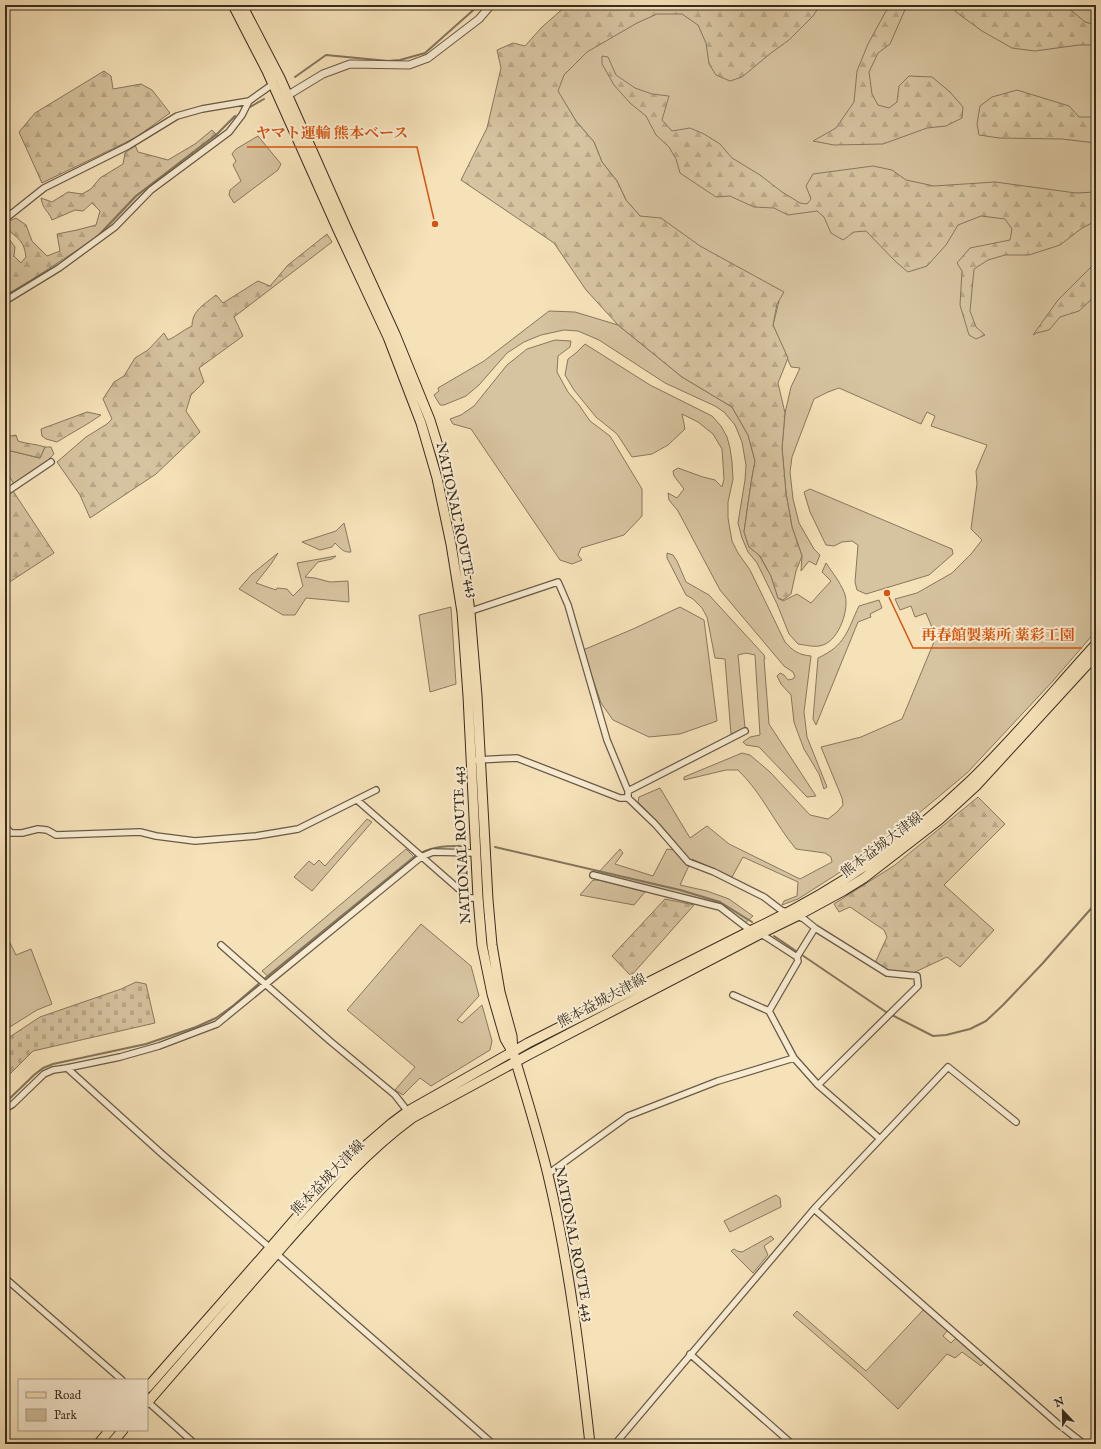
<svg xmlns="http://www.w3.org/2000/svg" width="1101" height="1449" viewBox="0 0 1101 1449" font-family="'IM FELL English','Noto Serif JP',serif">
  <defs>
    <pattern id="forest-firs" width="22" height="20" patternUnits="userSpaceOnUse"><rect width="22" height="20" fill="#d6c39f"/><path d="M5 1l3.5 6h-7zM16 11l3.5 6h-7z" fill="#b8a888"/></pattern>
    <pattern id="cemetery-stones" width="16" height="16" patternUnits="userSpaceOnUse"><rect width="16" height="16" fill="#d6c39f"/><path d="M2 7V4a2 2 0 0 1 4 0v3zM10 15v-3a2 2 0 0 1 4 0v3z" fill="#b8a888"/></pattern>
  </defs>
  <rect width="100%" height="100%" fill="#f6e2b9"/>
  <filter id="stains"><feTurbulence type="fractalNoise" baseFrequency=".005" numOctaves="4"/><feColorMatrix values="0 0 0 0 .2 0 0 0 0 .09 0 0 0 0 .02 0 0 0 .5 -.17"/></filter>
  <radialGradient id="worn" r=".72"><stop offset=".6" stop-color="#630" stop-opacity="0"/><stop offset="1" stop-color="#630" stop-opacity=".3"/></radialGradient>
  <path fill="#d6c39f" stroke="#87785e" d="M651 5H1096V631L1052 682 967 773 888 839 853 864 798 899 782 905 784 901 797 896 798 882 743 857 732 877 692 859 680 885 707 891 729 899 753 916 745 923 720 904 598 873 620 849 623 853 615 864 653 876 667 849 674 850 678 845 658 822 638 802 639 797 660 788 690 838 707 826 729 844 800 879 832 862 831 857 825 853 796 849C775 824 762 793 738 770H726L684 780V777L742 753 750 755 770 772 810 815 828 819 837 812 843 805 842 798 821 747 861 737 902 719 936 637 926 613 915 617 911 606 900 610 895 599 917 593 952 573 971 554 982 540 971 529 977 484 976 471 987 445 931 426 935 416 927 412 921 424 839 388 828 392 814 399 792 457 790 472 793 499 799 523 814 549 820 555 816 565 809 561 801 571 802 556 792 527 786 493 782 448 785 413 791 387 800 368 791 367 773 325 779 301 640 216 626 200 617 181 602 162 594 142 576 121 543 68Z
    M258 136 281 164 278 170 234 203 229 195 230 190 241 181 233 165 236 161 232 154 236 149Z
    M549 311 575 312 618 325 682 377 732 407 748 435 755 461 751 483 744 532 749 547 759 555 771 576 778 598 783 601 797 594 811 603 831 581 822 572 826 563C832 572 840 582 844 592 851 607 839 640 823 645 815 648 806 645 798 644L789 634 777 604 757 563 748 552 742 538 738 523 745 480 746 465 742 442 735 425 724 412 715 406 665 383 599 340 578 331 564 330 541 335 524 342 507 353 479 385 466 396 444 405H440L434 395 439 391 438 388 484 361Z
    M555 340 571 341 570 347 558 356 557 372 568 392 579 405 590 421 610 436 642 489V516L624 535 581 548 578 555 582 560 572 564 560 560 471 429 453 424 450 419 461 415 474 406 507 365 527 349Z
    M585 344 650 385 712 416 721 426 727 437 730 448 732 462 733 479 728 502V518L732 541 738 553 750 570 785 642C793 651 799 655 811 656L804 712 807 737 827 787 824 789 819 774 804 749 799 736 794 722 791 695 781 684 777 676 780 673 784 675 788 680 793 679 795 676 793 672 784 666 720 590 678 511 669 500 668 493 677 498 684 489 674 476 673 471 678 468 703 477 715 480 722 487 724 479 722 449 713 434 698 422 682 414 685 429 668 445 652 454 632 457 617 434 596 417 574 390 565 375 568 359 576 353Z
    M45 447H51L54 454 45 463 14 484 5 469V454L11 451 40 458Z
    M810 489 952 549 953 554 929 575 866 594 857 590 855 582 858 545 852 541 842 542 834 546 826 545 810 512 804 492Z
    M344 523 351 552C344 553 340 548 335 543L332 547 320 550 302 542 336 531Z
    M278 553 271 564 256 583 276 590 277 588 287 589 293 596 303 586 297 563 336 556 332 559 318 562 305 577 315 578 330 582 348 581 349 602 306 598 295 615H283L239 589 252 574Z
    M667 553 673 555 677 561 686 582 709 595 764 655 765 659H764L769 724 816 796 807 797 759 747 746 745 743 742 750 737 760 735 755 655 746 653 738 655 745 728 731 734 725 659 715 658 707 617 702 608 693 599 686 595 667 558Z
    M879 600 882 608 870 614 871 617 858 622 816 725 813 719 818 658C846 645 847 631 859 606Z
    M451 607 456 684 430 692 419 615Z
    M680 607 704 620 717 721 680 734 649 737 613 720 601 703 583 650 633 629Z
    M367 819 372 822 312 891 294 877 309 861 314 865 319 860 325 866Z
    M406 849 415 858 270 978 262 971Z
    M593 880H599L645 892 634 905 580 895Z
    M421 924 471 966 479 996 457 1020 462 1023 482 1005 492 1041 490 1050 431 1086 420 1078 403 1095 395 1090 415 1067 347 1010Z
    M5 933 16 955 31 949 52 1004 37 1010 5 1030Z
    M776 1195 780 1198 781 1207 730 1232 724 1221Z
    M771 1236 774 1239 764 1246 768 1255 753 1273 731 1251 734 1249 737 1251 742 1252Z
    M924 1309 948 1330 943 1336 951 1343 956 1338 984 1363 981 1366 962 1352 955 1358 947 1354 898 1409 862 1375 793 1315 797 1311 866 1371Z"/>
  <path fill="url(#forest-firs)" stroke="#87785e" d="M567 5H820L813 16 789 40 771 53 742 77 730 81 716 75 709 64 706 43 698 25 682 14H657L637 23 587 52 564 75 558 91 576 121 594 142 602 162 617 181 626 200 640 216 661 218 700 246 784 292 777 304 773 325 788 358 778 383 785 413 782 448 786 493 792 527 802 556 796 571 791 594 783 600 778 598 771 576 760 556 749 547 744 532 751 483 755 461 748 435 732 407 682 377 618 325 586 290 554 243 461 180 487 128 501 68 497 50 513 43 525 46 542 27Z
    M892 5H907L890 44 878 53 869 72 872 94 878 105 889 108 897 102 899 86 909 76 932 77 950 92 963 107 962 118 946 126 927 128 883 144 834 145 813 141 836 128 854 102 857 71 868 44 886 11Z
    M953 5H1065L1085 22 1096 25V45H1079L1035 51 1012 48 982 31 956 12Z
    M602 56 608 57 616 75 635 88 652 94 669 96 662 120 672 131 690 128 704 134 720 144 732 158 760 175 782 192 800 203 807 204 811 199 806 186 813 174 873 166 892 170 906 180 934 186 995 182 1076 193 1096 192V221L1082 228 1060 245 1029 255H1005L988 260 974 269 970 311 976 327 985 335 976 339 969 335 960 305 962 271 957 263 970 248 1010 240 1012 229 1005 219 981 216 958 225 946 245 927 266 908 272 896 262 866 231 854 232 843 240 831 233 824 217 817 211 788 215 774 208 754 207 730 196 716 197 680 173 676 159 669 147 656 135 646 116 630 103 614 85 602 64Z
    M104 71 111 76 113 89 141 84 152 90 170 113 135 138 42 183 19 132 35 113Z
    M1017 90 1069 106 1079 117H1096V143L1062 139 999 138 979 135 977 124 980 106 992 97Z
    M212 130 218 136 145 191 112 225 82 247 5 297V244L9 239 15 247 14 256 21 263 26 257C24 241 19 239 7 229V222L16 218 26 225 32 241 47 256 60 251 57 234 77 230 96 225 100 211 92 203 83 211 75 210 52 220C48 210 43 210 41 198L52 202 68 192 82 194 91 189 100 178 123 164 125 153 135 145 138 152 168 160 195 144Z
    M327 234 332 242 234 317 243 336 199 368 204 382 191 395 186 411 200 432 156 474 90 518 80 495 57 462 86 437 107 424 112 419 103 399 114 382 124 376 135 358 148 350 164 333 168 340C177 336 183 330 192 326 192 310 205 304 216 295L223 303 258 281 270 286 288 265Z
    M1096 262V295L1079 311 1060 317 1049 330 1036 333 1033 335 1058 300Z
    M87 412 101 415C87 425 71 433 57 442L46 439 42 436 41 429Z
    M16 435 18 441C27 444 36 444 45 447L40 458 11 451 5 454V437Z
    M13 491 54 553 5 585V497Z
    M978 797 1005 824 944 885 994 930 960 967 947 957 913 973 888 971 875 963 887 937 884 930 850 907 839 912 834 904 895 865Z
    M665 899 694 905 631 976 612 956Z"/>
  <path fill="url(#cemetery-stones)" stroke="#87785e" d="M136 982 146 984 155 1023 33 1051 10 1074 5 1075V1040L40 1017 121 989Z"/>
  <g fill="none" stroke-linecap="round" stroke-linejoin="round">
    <path stroke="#83745b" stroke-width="2" d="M295 77 326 55 388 61 400 60 425 53 479 5
      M250 107 264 99
      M97 237 136 196 217 134 235 116
      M5 296 68 259
      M495 847 680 890 720 902 752 922
      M774 936 886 1012 933 1036 946 1035 970 1029 986 1021 1003 1005 1042 964 1096 903
      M5 1103 34 1075 43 1068 53 1064 146 1044 196 1027 216 1018 234 1005 269 975 414 857C429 846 445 846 463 846"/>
    <g stroke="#685a45" stroke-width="8">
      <path id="minor" d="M5 219 44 188 128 146 177 116 202 109 249 101 273 84
        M5 301 59 268 115 227 151 190 229 132 242 115 249 101
        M5 493 51 462
        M468 612 558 582 568 605 607 740 628 791V798
        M477 760 517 758 620 798H628L655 824 688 862 714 872 764 897 781 910 789 913
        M628 791 745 731
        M357 800 469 898H478
        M5 826 11 833H22L38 829 47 830 56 835 140 832 156 836 195 841 256 836 298 829 376 790
        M593 875 720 907 746 927 766 937 797 957
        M797 916 804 919 815 928 887 973 917 976 918 986 818 1085
        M815 928 797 957 798 961 769 1011 794 1058 818 1085 879 1138
        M221 945 330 1041 395 1095 409 1113
        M733 995 769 1011
        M67 1068 162 1154 277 1254 340 1310 493 1444
        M5 1109 13 1104 44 1074 53 1070 67 1068 120 1057 159 1046 217 1024 421 857 433 852 475 853
        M548 1174 628 1116 718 1081 794 1058
        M814 1209 1057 1423 1084 1444
        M5 1278 122 1380
        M690 1354 792 1444
        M147 1401 195 1444
        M615 1444 814 1209 948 1067 1016 1122"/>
    </g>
    <g stroke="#685a45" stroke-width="9">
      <path id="tertiary" d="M285 97 323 74 350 64 409 65 428 58 479 19 491 5"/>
    </g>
    <g stroke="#382c1e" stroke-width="11">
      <path id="primary" d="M147 1388 270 1248 321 1189 356 1154 392 1123 408 1111 528 1043 752 930C832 893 905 843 969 782 1014 739 1054 690 1096 644
        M147 1403C193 1350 239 1297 285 1244 325 1199 363 1154 412 1118L530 1054 760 934 797 916 843 891 864 878 939 820 976 786 1096 655
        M98 1444 110 1430
        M111 1444 123 1430"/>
    </g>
    <g stroke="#382c1e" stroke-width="11">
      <path id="trunk" d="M233 5 267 71 338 230 388 337 421 423 437 478 451 544 462 612 468 696 478 898 482 945 492 994 505 1039 512 1051
        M242 5 280 78 346 227 395 334 430 420 447 475 461 543 470 612 477 696 488 900 492 945 500 992 512 1036 513 1052C525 1093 538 1133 548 1175 569 1263 580 1354 590 1444"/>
    </g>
    <use href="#minor" stroke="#f9ecd2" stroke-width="5.5"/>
    <use href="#tertiary" stroke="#f9ecd2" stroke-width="7"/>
    <use href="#primary" stroke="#f6e2b9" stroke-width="9"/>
    <use href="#trunk" stroke="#f6e2b9" stroke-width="9"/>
  </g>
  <g text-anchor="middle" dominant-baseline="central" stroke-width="4" stroke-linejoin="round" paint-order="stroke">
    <g font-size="14" fill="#382c1e" stroke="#f9ecd2">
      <text transform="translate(457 520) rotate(78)">NATIONAL ROUTE 443</text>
      <text transform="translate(462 845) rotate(-93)">NATIONAL ROUTE 443</text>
      <text transform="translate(882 845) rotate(-37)">熊本益城大津線</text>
      <text transform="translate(602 1001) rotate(-28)">熊本益城大津線</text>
      <text transform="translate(328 1178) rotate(-46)">熊本益城大津線</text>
      <text transform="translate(574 1244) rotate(79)">NATIONAL ROUTE 443</text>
    </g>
  </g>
  <path fill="none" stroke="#d6540e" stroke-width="1.5" d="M435 224L417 147H247M887 593L913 648H1082"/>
  <g fill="#d6540e" stroke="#f9ecd2" stroke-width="1.5">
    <circle cx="435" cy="224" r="4"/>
    <circle cx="887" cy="593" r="4"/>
  </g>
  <g font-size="15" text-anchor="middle" font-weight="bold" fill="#d6540e" stroke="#f9ecd2" stroke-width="4" stroke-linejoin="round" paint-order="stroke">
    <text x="332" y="138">ヤマト運輸 熊本ベース</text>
    <text x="998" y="640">再春館製薬所 薬彩工園</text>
  </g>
  <rect width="1101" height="1449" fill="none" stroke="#f6e2b9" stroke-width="20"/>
  <rect x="6" y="6" width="1089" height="1437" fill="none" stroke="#382c1e" stroke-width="2"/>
  <rect x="10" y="10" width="1081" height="1429" fill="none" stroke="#382c1e"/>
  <rect x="18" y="1379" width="130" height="52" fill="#f9ecd2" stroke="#ac9f8a"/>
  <rect x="26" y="1392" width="20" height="6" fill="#f6e2b9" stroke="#ac9f8a"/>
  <text x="54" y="1399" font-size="12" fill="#382c1e">Road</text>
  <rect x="26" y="1409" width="20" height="12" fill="#d6c39f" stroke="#ac9f8a"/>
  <text x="54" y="1419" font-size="12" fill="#382c1e">Park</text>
  <g transform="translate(1063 1411) rotate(338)" stroke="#f9ecd2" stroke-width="3" paint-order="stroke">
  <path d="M0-3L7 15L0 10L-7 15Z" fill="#382c1e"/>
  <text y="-6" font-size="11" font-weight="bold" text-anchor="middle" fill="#382c1e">N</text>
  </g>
  <rect width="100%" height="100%" filter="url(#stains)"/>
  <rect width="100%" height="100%" fill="url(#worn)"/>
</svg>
